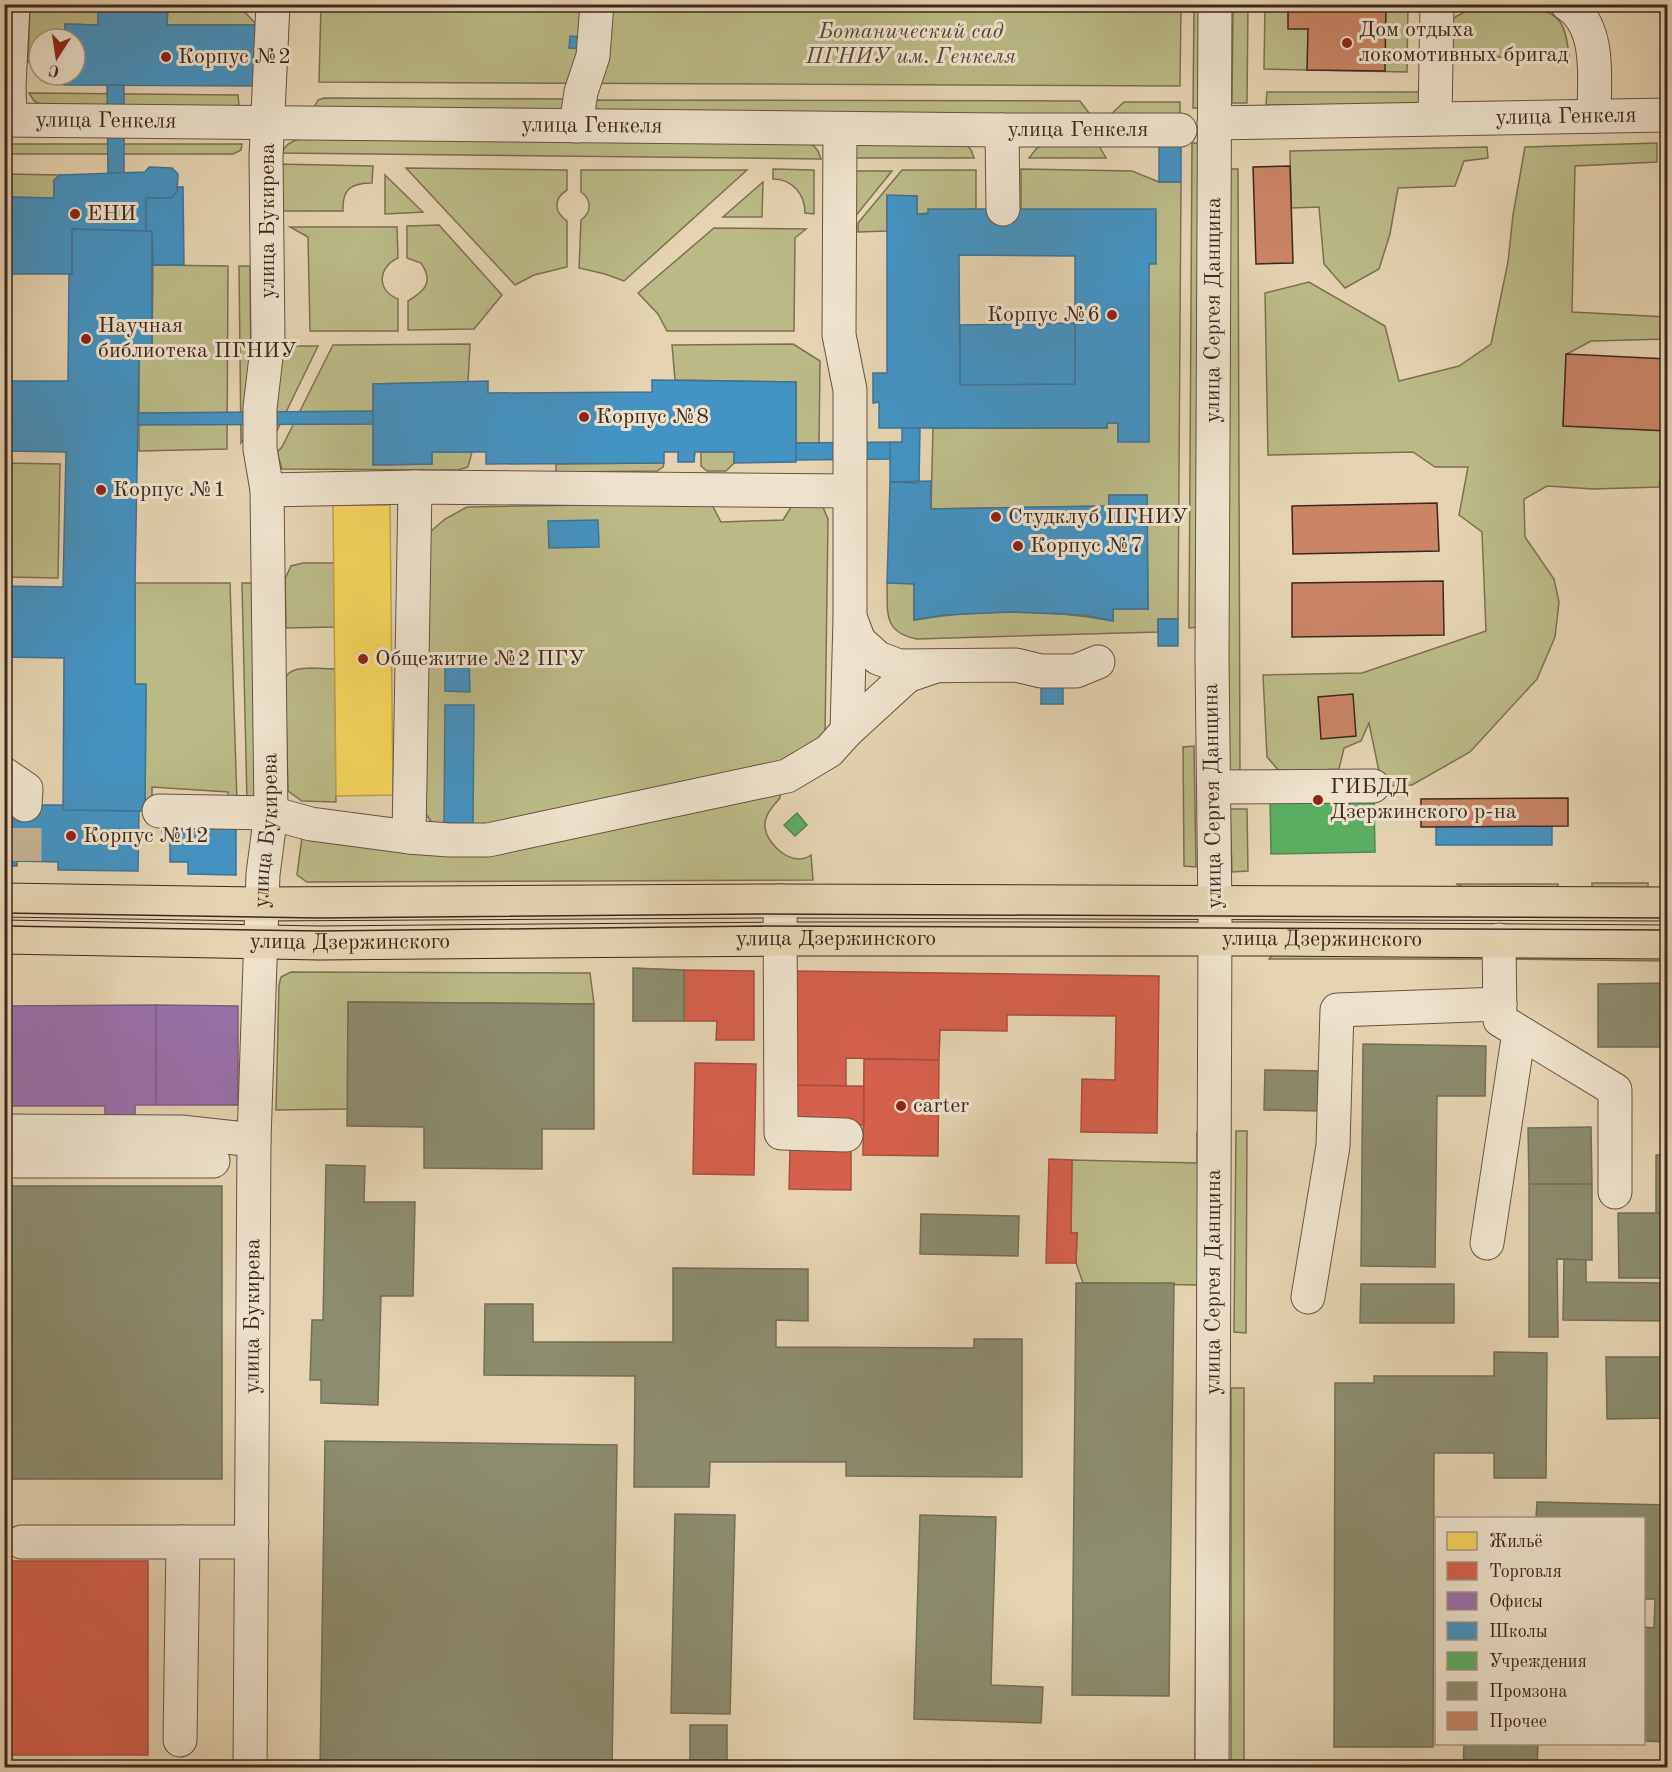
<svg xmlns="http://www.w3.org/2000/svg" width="1672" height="1772" viewBox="0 0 1672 1772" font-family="'Old Standard TT',serif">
  <rect width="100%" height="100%" fill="#e5d3b1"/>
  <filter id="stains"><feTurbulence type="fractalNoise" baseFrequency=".00333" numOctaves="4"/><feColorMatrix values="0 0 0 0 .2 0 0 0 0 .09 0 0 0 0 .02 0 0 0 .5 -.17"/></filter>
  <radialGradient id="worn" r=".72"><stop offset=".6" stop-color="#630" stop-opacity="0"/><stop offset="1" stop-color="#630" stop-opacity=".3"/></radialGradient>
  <path fill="#bbba87" stroke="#7d7052" stroke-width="1.5" d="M237 4 257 25H167L168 5Z
    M30 5H98V25L65 24V39H39V63L28 62Z
    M321 5H1181L1180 86 319 82Z
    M1194 5H1205L1204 108H1193Z
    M1233 5H1248L1247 103H1232Z
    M1265 5H1408L1407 72 1264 69Z
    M1529 7C1561 12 1566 25 1569 56L1442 58 1451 20C1473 3 1503 7 1529 7Z
    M1267 92H1421L1422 105H1266Z
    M29 93 238 95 239 105 228 108 47 107 34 101Z
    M324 98 571 99 567 112 313 109 318 100Z
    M595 100 1080 101 1092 117 599 115 594 108Z
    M1124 102H1180V117H1108Z
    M306 135 812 144 818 151 821 159 280 153 288 144Z
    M964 142 971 150 974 158H853L856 144Z
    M1192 143H1203L1200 627 1189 628Z
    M1657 143V162L1575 166 1572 312 1667 317V339L1591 341 1567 354 1563 425 1667 431V458L1662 462 1659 487 1593 489 1547 486 1524 499 1525 537 1554 579 1559 602 1555 637 1537 679 1470 752 1412 785 1382 786 1369 723 1361 741 1344 748 1339 769 1280 772 1267 757 1263 675 1362 673 1486 631 1482 532 1459 515 1468 467H1435L1413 452 1268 455 1265 293 1309 282 1385 326 1399 381 1459 366 1491 344 1508 262 1513 215 1525 147Z
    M5 144H242L241 150 233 154H5Z
    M1049 144H1098L1106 158H1029L1037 148Z
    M1487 147 1488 158 1464 161 1455 186 1398 188 1390 234 1379 269 1345 288 1324 264 1319 207 1291 208 1290 151Z
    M277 164 373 166 372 183C351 183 342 189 343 211H278Z
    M406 168 567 170V190C553 199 554 212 567 221V267L534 275 515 285Z
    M773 169 814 170V214L805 213C805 195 793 179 773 179Z
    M1021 169 1132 171 1159 182H1181L1178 619H1158V632L917 639C882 632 888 612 887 583L914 582V620C979 609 1048 609 1113 621V609H1148L1147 495H1109V506L931 509 933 428H1107V423H1118V442L1149 264 1021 209Z
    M1224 169H1238L1240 778H1223Z
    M581 170H747L624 281 605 274 579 268 581 220C592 212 592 200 581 192Z
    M902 170H976V209L917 214V196H887V231L858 232V223Z
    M853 171H892L854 218Z
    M5 174 60 175 54 180V198L5 197Z
    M385 175 423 212 385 214Z
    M763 182 762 217H723Z
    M439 225 502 295 474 329 408 330V301C425 291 434 282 421 263L407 258V226Z
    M290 227H397L398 258C378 267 376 290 398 299V331H310L308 237Z
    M714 228 806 229 795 238 794 331H667L658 314 638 293Z
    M153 265 228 266 227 449 139 451V357H152Z
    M239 266H250L251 371 246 436 241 443Z
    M470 344 468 382 373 384V465L432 464V452H472L468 467 458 470 282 469 277 452 282 447 333 345Z
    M793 344 820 361 819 443H796V382L675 380 672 345Z
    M278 346H318L272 441Z
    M701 452H734V463L726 471H707L701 466Z
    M5 463 60 464 58 578 5 577Z
    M664 463 663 467 657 471 556 472V464Z
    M795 501 822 505 828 519 825 735 768 768 471 830 432 823 420 805 430 532 445 519 467 507 711 503 721 522 783 520Z
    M303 563H334L335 627 286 628 285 579 291 566Z
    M135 583H230L237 802H229L228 792 152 787V810L145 811 146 685 135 684Z
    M242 583H253L255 802H247Z
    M312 668 335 669 336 802 302 801 288 791 285 678C290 668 302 669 312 668Z
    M1194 746 1196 867 1184 866 1183 747Z
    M780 791V798C773 806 764 815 765 827 767 846 794 868 811 855L813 880 307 882 297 875 302 837 401 845Z
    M1230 809H1247L1248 871 1232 872Z
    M1592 883H1648V887L1645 892 1592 888Z
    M1456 884H1558V888L1479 893Z
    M1274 953H1488V959H1269Z
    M1508 953 1668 955 1667 961 1508 959Z
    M291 972 590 973 594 1004 348 1002V1109L276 1110 279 985 281 977Z
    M1236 1131H1247L1246 1333 1234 1332Z
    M1197 1132H1206L1205 1767H1195L1197 1285 1083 1283 1076 1263 1077 1233H1071L1072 1160 1197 1163Z
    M1231 1388H1244V1768L1231 1767Z"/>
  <path fill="#f6d55c" stroke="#bfa149" stroke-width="1.5" d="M333 505H390L393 795 336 796Z"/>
  <path fill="#d6604d" stroke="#a94f3f" stroke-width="1.5" d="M684 970 754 971V1040H716L717 1021H684Z
    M790 971 1159 976 1157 1133 1081 1132 1082 1079 1115 1080 1116 1016 1007 1015V1031L940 1030 939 1060 846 1058V1086L788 1085Z
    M864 1059 939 1060 938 1156 863 1155Z
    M695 1063 756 1064 754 1175 693 1174Z
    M788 1085 864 1086V1125L787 1124Z
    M790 1149 851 1150V1190L789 1189Z
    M1049 1159 1072 1160 1071 1233H1077L1076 1263H1046Z
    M4 1561H148V1755H4Z
    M162 1764 236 1765V1768H162Z"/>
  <path fill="#9970ab" stroke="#7e5a81" stroke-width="1.5" d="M156 1005V1105H135V1122H105V1106H4V1006Z
    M156 1005 238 1006V1105H156Z"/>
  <path fill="#4393c3" stroke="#427392" stroke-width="1.5" fill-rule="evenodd" d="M98 4H168L167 25H257V86L64 85V75H75V39H65V24L98 25Z
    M570 36 583 37V49L569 48Z
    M107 85H124V173H108Z
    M1159 146H1181V182H1159Z
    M149 167 172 168 178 174 177 192 171 198H146V231L72 229V274H4V197L54 198V180L60 175 145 172Z
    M177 187H183L184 265H153L152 231H146V198H171L177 192Z
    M887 195 917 196V214H928V209H1156V264H1149V442H1118V423H1107V428H879V402L873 403V373H887ZM959 255 1075 256V384L960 385Z
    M72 229 152 231V357H139L135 583V684H146L145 811 63 810 64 658 4 657V586L63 587 66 452 4 451V381H68L69 274H72Z
    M1075 323V384L960 385V325Z
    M652 380 796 382V462L734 463V452H695L694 462H678V452H664V463L486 464V452H432V464L373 465V384L488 381V393L652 392Z
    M373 411V424L138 425V413Z
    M902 428H920L919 483 890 482V442H902Z
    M890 442V459L796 460V443Z
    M931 481V509L1109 506V495H1147L1148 609H1113V621L1084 615 1010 612 944 615 914 620V584L887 583 890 482Z
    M598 520 599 547 549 548 548 521Z
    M1158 619H1178V646H1158Z
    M445 657 469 660 470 692 445 691Z
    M1041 681H1063V704H1041Z
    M445 705H474L473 824 444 823Z
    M4 714H10V742H4Z
    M4 798H15V805H63V810L139 811 138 871 58 870V862L17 861V866H4Z
    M162 818 236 819V875L188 874V862H170V832H162Z
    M1552 826V845H1436V827Z"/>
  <path fill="#5aae61" stroke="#52864d" stroke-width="1.5" d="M1374 797 1375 852 1271 854 1270 798Z
    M797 813 807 825 795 836 784 825Z"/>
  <path fill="#8c8c6e" stroke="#756e56" stroke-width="1.5" d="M633 968 684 970V1021H633Z
    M1668 983V1047H1598V984Z
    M348 1002 594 1004V1129H542V1169L424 1168V1127L347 1126Z
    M1363 1044 1486 1046 1485 1096H1437L1435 1267 1361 1266Z
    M1265 1070 1322 1071 1321 1111 1264 1110Z
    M1591 1127 1592 1184H1529L1528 1128Z
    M1656 1155H1668V1213H1656Z
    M326 1165 365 1166 364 1202H415L413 1296H381L378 1405 321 1403V1380H310L312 1320H323Z
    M1529 1184H1592V1260L1557 1259 1558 1337H1529Z
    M4 1186H222V1479H4Z
    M1618 1213H1668V1278H1619Z
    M921 1214 1019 1216 1018 1256 920 1254Z
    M1564 1259 1586 1260V1282L1668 1283V1321L1563 1320Z
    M673 1268 808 1269V1321L776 1320V1347L974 1348V1339H1022V1477L846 1476V1462H710L709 1487H634L635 1376 484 1375 485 1304H533V1342H673Z
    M1076 1283H1174L1169 1696 1072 1695Z
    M1361 1284H1454V1323H1360Z
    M1494 1352 1547 1353 1546 1478H1494V1453H1434L1433 1747H1334L1335 1383H1374V1376H1494Z
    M1606 1357H1668V1418L1607 1419Z
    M325 1441 617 1445 612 1768H320Z
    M1537 1502 1668 1505V1742L1644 1741V1627L1654 1628 1655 1599H1644V1518H1536Z
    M675 1514 735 1515 730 1714 671 1713Z
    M920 1515 996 1517 991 1685 1043 1687 1041 1723 914 1719Z
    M690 1725H727V1768H690Z
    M1464 1744H1538L1537 1768H1463Z
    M1140 1764 1175 1765V1768H1140Z"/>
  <path fill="#ca8567" stroke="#3f271e" stroke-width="1.5" d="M1288 4H1386L1385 71 1307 70 1308 29H1288Z
    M1290 166 1293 263 1256 264 1253 167Z
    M1566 354 1668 359V431L1563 426Z
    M1665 479H1668V545H1666Z
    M1437 503 1439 551 1293 554 1292 506Z
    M1443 581 1444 635 1292 637V583Z
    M1353 694 1356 736 1321 739 1318 697Z
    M1568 798V826L1421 827V799Z"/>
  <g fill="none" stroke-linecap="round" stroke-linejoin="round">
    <path stroke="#c4b194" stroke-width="33" stroke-dasharray="33 16" stroke-linecap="butt" d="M25 861V805"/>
    <g stroke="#685243" stroke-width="35">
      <g id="minor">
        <path d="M1567 4C1602 26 1594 81 1594 116"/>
        <path d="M1435 118 1437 4"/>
        <path id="s1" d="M4 120 1002 130H1180"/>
        <path d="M10 120 9 87 13 4"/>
        <path id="s2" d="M1214 123 1668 115"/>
        <path d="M576 126 581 92 593 56 597 4"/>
        <path d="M840 129 839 335 850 390V617L859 641 878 658 899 666 1016 665 1041 671H1076L1098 662"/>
        <path d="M1002 130 1003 209"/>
        <path d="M267 490 415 487 849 491"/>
        <path d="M847 731 850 619"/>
        <path d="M4 774 26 789 25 805"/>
        <path d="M1214 787 1373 786"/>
        <path d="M159 811 271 813 311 824 409 837 449 840H488L787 776 829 751 847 731 907 676 936 666"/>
        <path d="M409 837 415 487"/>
        <path d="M780 901 781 1133 846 1135"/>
        <path d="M1499 940 1500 1020 1615 1090V1192"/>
        <path d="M4 1131 181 1132 254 1140"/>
        <path d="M4 1161H213"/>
        <path d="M1487 1243 1519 1032"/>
        <path d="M1308 1297 1333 1146 1337 1010 1500 1004"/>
        <path d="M22 1542H252"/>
        <path d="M180 1740 183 1542"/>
        <path id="s3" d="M250 1768 254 1140 263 874 271 813 267 490 260 449V408L268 340 266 157 273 4"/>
        <path id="s4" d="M1212 1768 1215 916 1212 658 1215 4"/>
      </g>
    </g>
    <g stroke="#3f271e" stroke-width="35">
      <g id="major">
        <path d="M4 900 262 904 780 901 1668 904"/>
        <path id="s5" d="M4 937 320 943 780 939H1262L1668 942"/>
      </g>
    </g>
    <use href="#minor" stroke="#eee2cc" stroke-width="33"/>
    <use href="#major" stroke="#e5d3b1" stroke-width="33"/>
    <path stroke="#3f271e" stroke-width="1.5" d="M4 913 319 918 761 914 1668 918
      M4 926 319 931 764 926 1668 930"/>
  </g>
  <g fill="#8f2418" stroke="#eee2cc" stroke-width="2">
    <circle cx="1347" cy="43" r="6"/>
    <circle cx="166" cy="57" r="6"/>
    <circle cx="75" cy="214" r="6"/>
    <circle cx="1112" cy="315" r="6"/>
    <circle cx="86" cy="339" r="6"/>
    <circle cx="584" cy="417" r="6"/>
    <circle cx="101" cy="490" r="6"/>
    <circle cx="996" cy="517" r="6"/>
    <circle cx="1018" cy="546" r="6"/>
    <circle cx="363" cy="659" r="6"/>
    <circle cx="1318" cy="800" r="6"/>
    <circle cx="71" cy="836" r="6"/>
    <circle cx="901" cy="1106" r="6"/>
  </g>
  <g text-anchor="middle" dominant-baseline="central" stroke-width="6" stroke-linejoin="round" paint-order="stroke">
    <g font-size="22" fill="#3f271e" stroke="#eee2cc" text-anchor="start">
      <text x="1359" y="30">Дом отдыха<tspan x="1359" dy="25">локомотивных бригад</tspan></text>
      <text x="178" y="57">Корпус №2</text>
      <text x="87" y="214">ЕНИ</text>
      <text x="1100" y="315" text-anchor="end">Корпус №6</text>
      <text x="98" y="326">Научная<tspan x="98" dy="25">библиотека ПГНИУ</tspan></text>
      <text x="596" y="417">Корпус №8</text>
      <text x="113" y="490">Корпус №1</text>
      <text x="1008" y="517">Студклуб ПГНИУ</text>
      <text x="1030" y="546">Корпус №7</text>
      <text x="375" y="659">Общежитие №2 ПГУ</text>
      <text x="1330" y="787">ГИБДД<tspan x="1330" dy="25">Дзержинского р-на</tspan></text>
      <text x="83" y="836">Корпус №12</text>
      <text x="913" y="1106">carter</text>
    </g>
    <g font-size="22" font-style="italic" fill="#584433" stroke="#eee2cc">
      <text x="911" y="32">Ботанический сад<tspan x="911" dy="25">ПГНИУ им. Генкеля</tspan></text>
    </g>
    <g font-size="22" fill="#3f271e" stroke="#eee2cc">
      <text stroke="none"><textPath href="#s2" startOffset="352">улица Генкеля</textPath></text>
      <text stroke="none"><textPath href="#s1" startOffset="102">улица Генкеля</textPath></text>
      <text stroke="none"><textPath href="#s1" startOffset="588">улица Генкеля</textPath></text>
      <text stroke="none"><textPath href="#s1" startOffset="1074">улица Генкеля</textPath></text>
      <text transform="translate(268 221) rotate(-90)">улица Букирева</text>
      <text stroke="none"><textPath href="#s4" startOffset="1458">улица Сергея Данщина</textPath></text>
      <text transform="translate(1213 796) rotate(-91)">улица Сергея Данщина</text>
      <text stroke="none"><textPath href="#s3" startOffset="938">улица Букирева</textPath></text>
      <text stroke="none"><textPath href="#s5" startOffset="1318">улица Дзержинского</textPath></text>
      <text stroke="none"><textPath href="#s5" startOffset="832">улица Дзержинского</textPath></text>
      <text stroke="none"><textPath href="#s5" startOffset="346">улица Дзержинского</textPath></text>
      <text stroke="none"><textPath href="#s4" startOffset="486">улица Сергея Данщина</textPath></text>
      <text stroke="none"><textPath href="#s3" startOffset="452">улица Букирева</textPath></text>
    </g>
  </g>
  <rect width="1672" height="1772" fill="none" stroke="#e5d3b1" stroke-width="24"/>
  <rect x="6" y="6" width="1660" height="1760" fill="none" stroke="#3f271e" stroke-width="3"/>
  <rect x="12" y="12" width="1648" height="1748" fill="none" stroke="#3f271e" stroke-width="1.5"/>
  <rect x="1435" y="1517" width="210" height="228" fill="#eee2cc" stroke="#a89786" stroke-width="1.5"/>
  <rect x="1447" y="1532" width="30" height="18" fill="#f6d55c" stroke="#a89786" stroke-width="1.5"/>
  <text x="1489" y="1547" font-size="18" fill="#3f271e">Жильё</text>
  <rect x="1447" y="1562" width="30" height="18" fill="#d6604d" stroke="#a89786" stroke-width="1.5"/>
  <text x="1489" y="1577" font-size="18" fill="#3f271e">Торговля</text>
  <rect x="1447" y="1592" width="30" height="18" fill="#9970ab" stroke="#a89786" stroke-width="1.5"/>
  <text x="1489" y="1607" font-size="18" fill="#3f271e">Офисы</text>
  <rect x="1447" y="1622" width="30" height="18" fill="#4393c3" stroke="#a89786" stroke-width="1.5"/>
  <text x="1489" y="1637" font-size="18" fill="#3f271e">Школы</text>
  <rect x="1447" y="1652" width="30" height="18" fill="#5aae61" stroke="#a89786" stroke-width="1.5"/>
  <text x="1489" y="1667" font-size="18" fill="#3f271e">Учреждения</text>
  <rect x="1447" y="1682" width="30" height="18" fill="#8c8c6e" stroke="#a89786" stroke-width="1.5"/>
  <text x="1489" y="1697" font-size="18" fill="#3f271e">Промзона</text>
  <rect x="1447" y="1712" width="30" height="18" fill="#ca8567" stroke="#a89786" stroke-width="1.5"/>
  <text x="1489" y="1727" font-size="18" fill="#3f271e">Прочее</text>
  <g transform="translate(57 57) rotate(192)"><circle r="28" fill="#eee2cc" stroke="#a89786" stroke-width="1.5"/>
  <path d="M0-4.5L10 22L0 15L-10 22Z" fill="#8f2418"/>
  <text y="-9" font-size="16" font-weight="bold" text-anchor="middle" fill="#3f271e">С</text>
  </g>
  <rect width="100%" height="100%" filter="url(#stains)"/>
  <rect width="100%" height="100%" fill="url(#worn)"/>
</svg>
